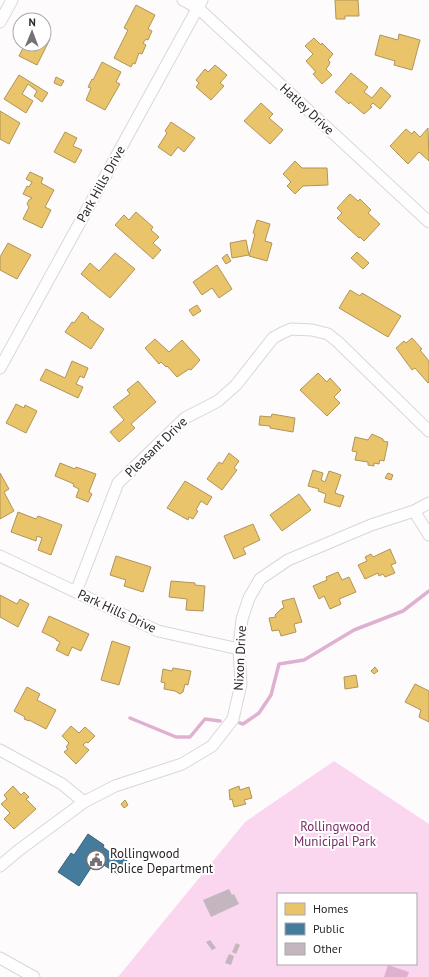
<svg xmlns="http://www.w3.org/2000/svg" width="429" height="977" viewBox="0 0 429 977" font-family="'PT Sans',sans-serif">
  <rect width="100%" height="100%" fill="#fefbfd"/>
  <path fill="#fad7ef" fill-rule="evenodd" d="M334 761 429 824V977H118L245 822ZM278 894H416V964H278Z"/>
  <path fill="#dfb1d1" d="M388 965 409 972 407 977H384Z"/>
  <path fill="#e9c46a" stroke="#b09557" d="M335 0H358L359 16H345V19H336Z
    M136 5 155 15 148 29 152 31 148 40 146 39 143 43 146 45 142 54 139 53 135 64 133 63 131 67 114 58 128 30 124 28Z
    M399 34 420 40 412 70 394 65 395 61 375 55 380 35 398 40Z
    M44 36 50 39 37 65 19 56 25 44H44Z
    M314 38 321 45 322 43 333 54 328 60 330 62 329 65 326 69 332 75 322 84 313 74 316 72 306 61 313 54 305 46Z
    M102 62 121 72 116 82 120 84 105 110 86 100 91 88 88 87 92 79 93 80Z
    M215 65 227 75 220 83 224 86 211 100 196 87 199 83 196 80 205 69 208 72Z
    M351 73 368 87 364 92 372 98 381 87 391 96 380 109 373 103 370 106 372 107 364 114 350 102 349 104 335 92Z
    M19 75 48 93 42 102 34 96 37 91 28 84 22 94 33 101 26 113 4 99Z
    M56 77 64 81 61 86 54 83Z
    M261 103 273 114 269 118 283 130 270 144 244 121Z
    M0 111 20 123 9 144 0 139Z
    M171 122 195 138 184 152 178 147 171 156 158 147 167 133 165 131Z
    M428 128 429 161 419 152 408 164 390 146 406 129 412 134 414 131 420 137Z
    M65 132 77 138 73 146 82 150 75 163 54 152Z
    M295 161 302 168H327L328 185 303 186 295 194 287 186 291 182 283 174Z
    M30 172 43 178 41 183 54 190 45 207 51 210 42 228 23 219 29 207 27 204 29 200 32 198 23 194 27 186 29 187 32 182 26 179Z
    M350 194 358 201 360 199 371 210 368 213 380 224 364 241 360 237 359 238 337 218 342 213 337 208Z
    M136 212 153 227 151 230 159 237 153 243 161 250 153 259 115 225 124 215 129 220Z
    M257 220 270 224 265 241 272 243 267 261 249 256 255 234 253 233Z
    M246 240 249 255 232 258 230 243Z
    M8 243 31 255 17 279 0 270V257Z
    M357 252 369 263 363 269 351 258Z
    M115 253 135 269 110 298 81 274 90 263 99 271Z
    M227 254 231 261 226 264 222 258Z
    M217 265 232 289 219 298 212 288 202 295 193 282Z
    M350 290 360 296 362 293 401 316 388 337 339 308Z
    M197 305 201 311 193 316 189 310Z
    M82 312 89 317 88 318 104 329 91 349 65 332 72 322 74 323Z
    M412 338 422 349 420 350 429 361V382L428 383 415 368 412 370 396 348 404 341 406 343Z
    M155 339 169 352 182 340 200 360 191 370 189 369 177 377 167 366 166 367 161 362 159 364 145 348Z
    M72 361 88 368 84 378 80 376 76 384 83 387 78 398 40 380 46 369 65 378Z
    M318 373 327 382 330 378 341 390 334 397 340 403 327 416 300 390Z
    M138 381 156 402 131 424 135 428 119 442 110 432 124 420 113 407 130 394 127 390Z
    M16 404 24 408 25 405 37 411 26 433 6 423Z
    M272 414 295 418 293 432 270 428V426L259 425 260 416 271 417Z
    M372 434 383 439V441L388 442 384 461 380 460 379 464 374 463V466L368 465V462L355 460 357 452 352 451 355 437 368 440Z
    M229 453 239 461 234 468 237 470 222 490 207 479 219 462 222 464Z
    M60 463 75 469 76 467 96 474 89 492 92 494 88 502 76 497 79 489 73 486 74 484 55 476Z
    M313 470 323 473 321 480 325 482 329 471 341 475 335 493 344 496 340 507 324 502 326 494 318 491 319 489 308 486Z
    M0 473 9 489 4 492 14 511 0 519Z
    M388 473 393 475 391 480 385 478Z
    M185 481 212 497 207 505 201 501 196 510 198 511 193 519 189 517 188 520 167 508Z
    M299 494 311 510 282 531 270 515Z
    M18 512 36 519 38 516 62 525 51 555 38 550 42 538 37 536 36 541 11 532Z
    M253 524 260 540 243 548 246 554 234 559 224 536Z
    M390 549 396 563 391 565 395 573 385 577 383 574 379 576 378 573 365 579 358 565 367 561 365 557 371 554 373 557Z
    M116 556 151 567 143 592 124 586 126 580 110 575Z
    M338 572 342 580 349 577 356 592 339 599 341 604 330 609 324 596 319 599 313 586 327 580 326 577Z
    M171 581 195 583V585L205 586 203 611 186 610 187 599 169 597Z
    M0 595 17 604 20 599 29 604 18 627 0 617Z
    M294 598 302 622 294 624 296 632 281 636 279 630 272 631 269 618 276 617 275 615 281 609 284 608 282 601Z
    M49 616 89 634 81 651 72 647 68 656 56 650 60 642 56 640V639L42 632Z
    M112 641 130 647 119 685 101 680Z
    M375 667 378 671 374 674 371 671Z
    M173 668 191 671 188 685 185 684 183 692 180 694 175 691 164 689 165 683 161 682 163 669 172 671Z
    M356 675 358 687 345 689 344 677Z
    M415 684 429 691V722L419 717 421 710 405 702Z
    M27 687 40 694 37 700 56 710 46 729 29 720V721L24 719 25 717 14 711Z
    M71 726 79 733 85 727 95 736 88 743 86 742 83 745 89 750 76 764 64 752 68 749 66 747 69 743 62 736Z
    M13 786 21 795 24 792 29 797 26 799 36 809 14 829 4 819 10 813 1 804 7 799 4 795Z
    M239 786 240 790 249 787 252 798 244 800 246 804 234 807 232 799 230 800 229 790Z
    M125 800 128 805 124 808 121 804Z"/>
  <path fill="#457b9d" stroke="#3d627a" d="M88 834 104 845 103 847 111 853 113 850 127 860 118 874 96 860 79 886 58 872 71 853 74 855Z"/>
  <g fill="none" stroke-linecap="round" stroke-linejoin="round">
    <path stroke="#dfb1d1" stroke-width="3.5" d="M130 718 176 737H190L205 719 220 721
      M240 723 243 724 259 713 271 695 279 664 304 660 354 630 403 611 429 591"/>
  </g>
  <path fill="#c3b6bf" d="M229 889 232 895 234 894 239 904 211 917 203 900Z
    M210 940 216 948 212 950 206 942Z
    M236 943 240 945 236 954 232 952Z
    M229 954 234 956 231 965 225 963Z"/>
  <g fill="none" stroke-linecap="round" stroke-linejoin="round">
    <g stroke="#d9d7d8" stroke-width="13">
      <path id="minor" d="M183 0 198 8 429 222
        M0 22 12 0
        M0 368 202 0
        M414 511 429 535
        M0 556 158 631 239 649
        M76 592 118 483 185 418 218 401 236 385 273 338 282 333 291 329 312 330 328 334 338 342 429 431
        M0 750 62 784 84 802
        M0 866 19 850 84 802 115 786 182 764 212 746 233 719 241 684 239 649 242 619 249 598 260 579 288 560 371 525 414 511 429 503
        M0 958 34 977"/>
    </g>
    <use href="#minor" stroke="#fffeff" stroke-width="11"/>
  </g>
  <defs>
    <g id="civic-ring" transform="scale(1)"><circle r="9.5" fill="#fff" stroke="#757174" stroke-width="1.5"/><path d="M-.6-6.5H3V-4.5H.6V-3L4-1V1h2V6H-6V1h2V-1L-.6-3ZM-1.2 2.5V6h2.4V2.5Z" fill="#757174"/></g>
  </defs>
  <g fill-rule="evenodd">
    <use href="#civic-ring" x="96" y="860"/>
  </g>
  <g text-anchor="middle" dominant-baseline="central" stroke-width="4" stroke-linejoin="round" paint-order="stroke">
    <g font-size="13" fill="#2b272a" stroke="#fff">
      <text transform="translate(307 109) rotate(43)">Hatley Drive</text>
      <text transform="translate(101 184) rotate(-61)">Park Hills Drive</text>
      <text transform="translate(156 447) rotate(-44)">Pleasant Drive</text>
      <text transform="translate(117 611) rotate(25)">Park Hills Drive</text>
      <text transform="translate(240 658) rotate(-87)">Nixon Drive</text>
    </g>
    <g font-size="13" fill="#762b64" stroke="#fff">
      <text x="335" y="826">Rollingwood<tspan x="335" dy="15">Municipal Park</tspan></text>
    </g>
    <g font-size="13" fill="#2b272a" stroke="#fff" text-anchor="start">
      <text x="110" y="853">Rollingwood<tspan x="110" dy="15">Police Department</tspan></text>
    </g>
  </g>
  <rect x="277" y="893" width="140" height="72" fill="#ffffff" stroke="#aaa9aa"/>
  <rect x="285" y="903" width="20" height="12" fill="#e9c46a" stroke="#aaa9aa"/>
  <text x="313" y="913" font-size="12" fill="#2b272a">Homes</text>
  <rect x="285" y="923" width="20" height="12" fill="#457b9d" stroke="#aaa9aa"/>
  <text x="313" y="933" font-size="12" fill="#2b272a">Public</text>
  <rect x="285" y="943" width="20" height="12" fill="#c3b6bf" stroke="#aaa9aa"/>
  <text x="313" y="953" font-size="12" fill="#2b272a">Other</text>
  <g transform="translate(32 32) rotate(1)"><circle r="19" fill="#ffffff" stroke="#aaa9aa"/>
  <path d="M0-3L7 15L0 10L-7 15Z" fill="#757174"/>
  <text y="-6" font-size="11" font-weight="bold" text-anchor="middle" fill="#2b272a">N</text>
  </g>
</svg>
